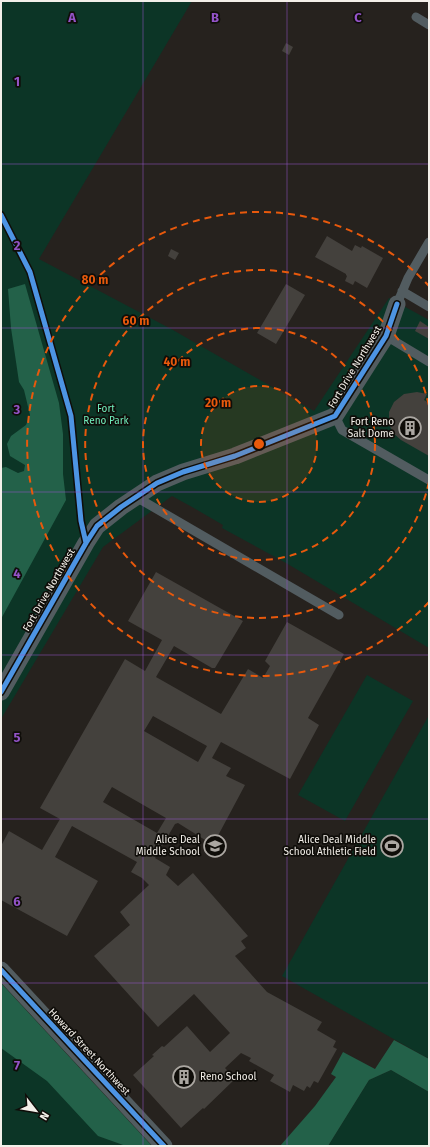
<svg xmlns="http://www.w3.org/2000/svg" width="430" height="1147" viewBox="0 0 430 1147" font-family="'Fira Sans',sans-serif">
  <rect width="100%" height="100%" fill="#26221e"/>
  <path fill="#0c3526" d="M1 1H192L39 259 173 330 314 411 389 298 429 320V648L286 563 222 528 223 525 192 507 172 496 103 547 1 719Z
    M367 675 413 701 345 821 298 795Z
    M428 717H429V1059L282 976Z
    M1 989 149 1146H1Z
    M391 1070 429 1092V1146H328L369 1080Z"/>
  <path fill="#236149" d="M25 284 59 403 63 434V474L66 500 1 619V468L6 467 18 473 24 471 25 465 10 456 7 444 11 436 26 425 30 415 24 390 19 382 11 328 8 289Z
    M1 983 152 1146H126L98 1136 47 1081 1 1048Z
    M394 1040 429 1059V1092L391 1070 369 1080 328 1146H280L315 1106 336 1077 331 1074 343 1052 375 1069Z"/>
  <path fill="#44413d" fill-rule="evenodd" d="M286 43 293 47 289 55 282 51Z
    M327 236 352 251 355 245 361 248 362 246 383 258 367 288 355 281 353 285 345 281 347 276 346 275V274L315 257Z
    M171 249 179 253 175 260 168 256Z
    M286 284 305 295 276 344 257 333Z
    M420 321 429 327V339L415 331Z
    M417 392 427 394 424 400 429 403V456L401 440 393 433 389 424V412L394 402 404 394Z
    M156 572 243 621 215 668H212L174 646 156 677 221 714 248 669 263 678 270 666 265 661 287 622 344 654 308 718 319 725 290 779 221 742 212 758 231 768 226 776 245 785 213 845 178 823 175 824 155 858 170 867 166 875 178 886 193 873 248 936 241 941 246 948 235 956 267 992 322 1022 317 1030 336 1041 333 1047 337 1049 318 1083 314 1081 310 1088 307 1086 304 1091 293 1085 290 1092 270 1081 274 1075 249 1061 251 1058 241 1053 225 1068 235 1079 204 1109 203 1108 181 1128 133 1075 154 1056 152 1055 162 1046 164 1047 187 1026 210 1052 230 1033 194 994 158 1027 94 956 130 925 120 912 149 885 142 878 131 872 137 862 72 826 55 857 98 881 67 936 1 900V846L9 831 42 850 60 819 40 808 125 659 145 671 162 640 128 621ZM153 716 207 746 198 762 144 731ZM112 787 166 818 157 833 103 802Z"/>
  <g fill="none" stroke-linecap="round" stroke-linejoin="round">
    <path stroke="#525c60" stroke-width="9" d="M416 17 429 25
      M402 291 429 307
      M397 304 408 278 429 242
      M386 336 429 362
      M335 416 342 430 429 480
      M136 497 339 615"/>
    <path stroke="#525c60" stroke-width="17" d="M1 692 86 543 97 526 121 507 157 483 183 472 235 456 335 416 386 336 397 304
      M1 970 164 1146"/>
    <g stroke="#0f0d09" stroke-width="8">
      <path id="cycleway" d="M1 215 30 272 71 416 81 521 86 543
        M1 692 86 543 97 526 121 507 157 483 183 472 235 456 335 416 386 336 397 304
        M1 970 164 1146"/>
    </g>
    <use href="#cycleway" stroke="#4d94e3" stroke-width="5"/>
  </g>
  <path fill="none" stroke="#9353c7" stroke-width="1" stroke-opacity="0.55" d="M143 1V1146M287 1V1146M1 164H429M1 328H429M1 492H429M1 655H429M1 819H429M1 983H429"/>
  <circle cx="259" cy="444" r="58" fill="#e8590c" fill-opacity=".12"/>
  <g fill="none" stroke="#e8590c" stroke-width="2" stroke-dasharray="7 5">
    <circle cx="259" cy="444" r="58"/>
    <circle cx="259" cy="444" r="116"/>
    <path d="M429 482A174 174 0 1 1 429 406"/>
    <path d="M429 602A232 232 0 1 1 429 286"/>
  </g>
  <defs>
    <g id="building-ring" transform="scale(1.15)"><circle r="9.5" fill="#0f0d09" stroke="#aba7a2" stroke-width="1.5"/><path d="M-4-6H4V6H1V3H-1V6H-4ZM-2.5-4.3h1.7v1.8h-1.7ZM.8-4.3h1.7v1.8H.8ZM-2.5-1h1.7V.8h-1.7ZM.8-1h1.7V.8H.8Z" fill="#aba7a2"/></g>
    <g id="school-ring" transform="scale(1.15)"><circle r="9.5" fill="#0f0d09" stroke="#aba7a2" stroke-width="1.5"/><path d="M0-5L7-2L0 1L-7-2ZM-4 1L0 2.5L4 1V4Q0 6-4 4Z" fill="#aba7a2"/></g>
    <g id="stadium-ring" transform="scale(1.15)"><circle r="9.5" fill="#0f0d09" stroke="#aba7a2" stroke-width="1.5"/><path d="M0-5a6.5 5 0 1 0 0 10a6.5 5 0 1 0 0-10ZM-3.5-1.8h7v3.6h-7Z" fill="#aba7a2"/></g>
  </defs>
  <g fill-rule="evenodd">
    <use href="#building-ring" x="410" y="428"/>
    <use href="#school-ring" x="215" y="846"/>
    <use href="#stadium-ring" x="392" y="846"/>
    <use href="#building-ring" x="184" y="1077"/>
  </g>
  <g text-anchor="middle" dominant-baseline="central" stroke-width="3.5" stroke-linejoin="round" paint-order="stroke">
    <g font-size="10" fill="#f3efe9" stroke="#0f0d09">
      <text transform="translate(355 367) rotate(-59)">Fort Drive Northwest</text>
      <text transform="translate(49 590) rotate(-60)">Fort Drive Northwest</text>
      <text transform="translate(89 1052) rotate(47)">Howard Street Northwest</text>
    </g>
    <g font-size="10" fill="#71efbd" stroke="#0f0d09">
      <text x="106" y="409">Fort<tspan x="106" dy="12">Reno Park</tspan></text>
    </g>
    <g font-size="10" fill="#f3efe9" stroke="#0f0d09" text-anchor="end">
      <text x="394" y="422">Fort Reno<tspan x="394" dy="12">Salt Dome</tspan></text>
      <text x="200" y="840">Alice Deal<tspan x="200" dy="12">Middle School</tspan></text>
      <text x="376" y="840">Alice Deal Middle<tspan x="376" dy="12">School Athletic Field</tspan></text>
      <text x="200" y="1077" text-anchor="start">Reno School</text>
    </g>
  </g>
  <g font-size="13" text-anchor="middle" font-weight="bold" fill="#9353c7" stroke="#0f0d09" stroke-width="3.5" stroke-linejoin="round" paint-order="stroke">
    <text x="72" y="22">A</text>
    <text x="215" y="22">B</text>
    <text x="358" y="22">C</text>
    <text x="17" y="86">1</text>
    <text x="17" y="250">2</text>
    <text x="17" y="414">3</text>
    <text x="17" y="578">4</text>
    <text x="17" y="742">5</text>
    <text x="17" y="906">6</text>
    <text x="17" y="1070">7</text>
  </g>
  <circle cx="259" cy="444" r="6" fill="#e8590c" stroke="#0f0d09" stroke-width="2"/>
  <g font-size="12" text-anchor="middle" font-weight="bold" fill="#e8590c" stroke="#0f0d09" stroke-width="3.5" stroke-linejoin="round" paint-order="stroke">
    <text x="95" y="284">80 m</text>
    <text x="136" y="325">60 m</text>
    <text x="177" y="366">40 m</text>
    <text x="218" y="407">20 m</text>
  </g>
  <rect width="430" height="1147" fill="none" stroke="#f3efe9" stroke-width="4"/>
  <g transform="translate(36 1111) rotate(121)" stroke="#0f0d09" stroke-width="3" paint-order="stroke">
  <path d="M0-3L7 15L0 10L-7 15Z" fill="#f3efe9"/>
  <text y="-6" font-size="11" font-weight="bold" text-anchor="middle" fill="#f3efe9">N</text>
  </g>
</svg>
